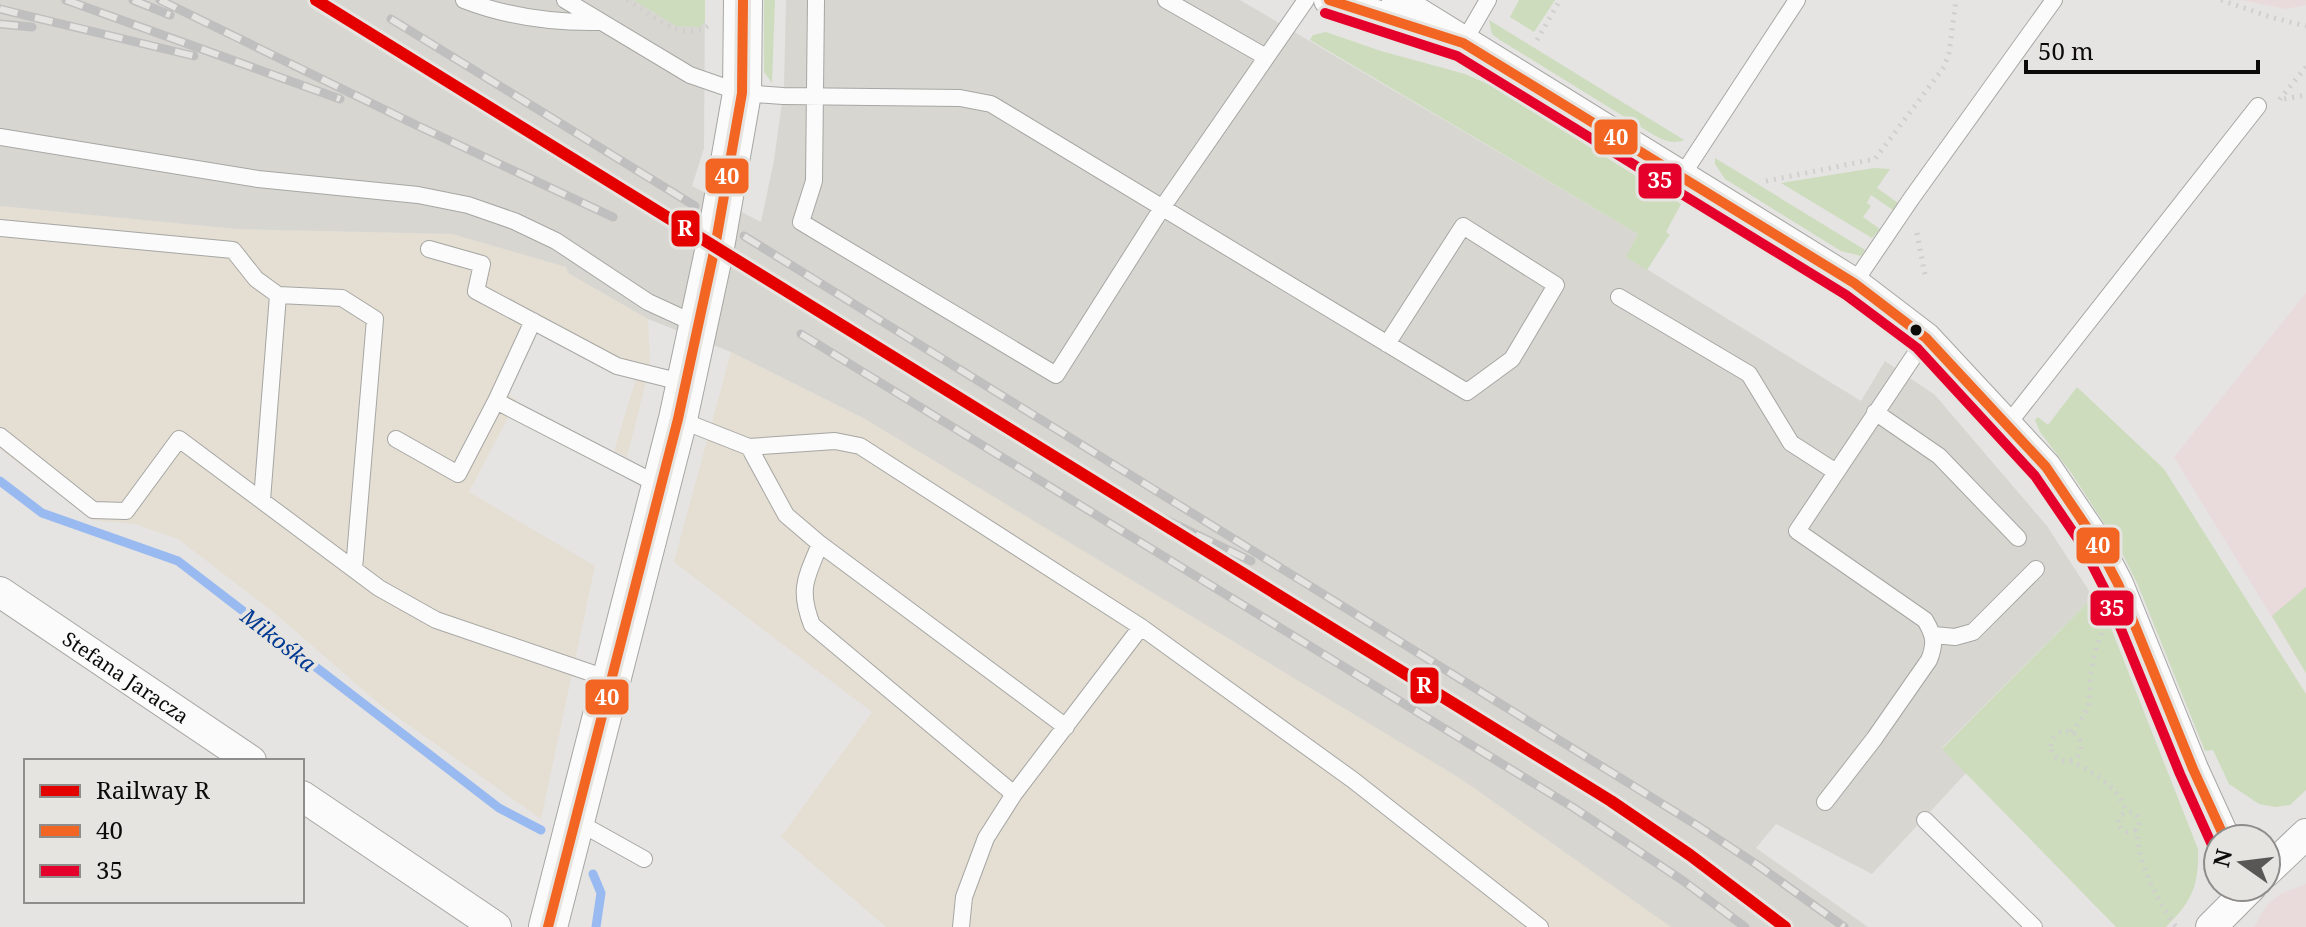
<svg xmlns="http://www.w3.org/2000/svg" width="2306" height="927" viewBox="0 0 2306 927" font-family="'Noto Serif',serif">
  <rect width="100%" height="100%" fill="#e5e4e2"/>
  <path fill="#e5ded2" d="M0 206 236 229 452 234 566 267 568 273 648 319 650 366 627 457 614 451 636 379 539 330 504 392 517 400 469 492 595 566 541 819 382 706 272 611 178 539 135 524 92 520 0 449Z
    M731 352 865 419 1461 779 1671 927H886L781 837 872 712 674 562Z"/>
  <path fill="#d8d6d0" d="M0 0H705L704 148 692 186 761 222 774 160 784 88 786 0H1240L1638 234 1627 257 1861 401 1885 361 1935 395 2047 526 2093 597 1942 748 1967 772 1872 874 1776 824 1756 848 1868 927H1671L1461 779 865 419 731 352 648 319 568 273 566 267 452 234 236 229 0 206Z"/>
  <path fill="#e9dbdc" d="M2241 0H2306V5L2286 9Z
    M2306 293V673L2174 457Z
    M2306 884V927H2254L2267 905 2280 894Z"/>
  <path fill="#ccdcbc" d="M634 0H705V21L700 27 676 26Z
    M764 0H775L772 83 764 72Z
    M1519 0H1555L1534 32 1510 17Z
    M1489 20 1684 140C1670 146 1657 137 1644 129L1500 40 1492 34Z
    M1326 32 1381 51 1465 74 1490 85 1681 204 1666 232 1670 235 1668 237 1647 270 1626 257 1638 234 1310 40 1313 35Z
    M1715 158 1865 250 1861 256 1841 251 1725 179 1715 164Z
    M1874 168 1890 169 1877 188 1898 203 1893 210 1871 195 1867 203 1871 206 1863 217 1880 229 1872 238 1781 183Z
    M2077 387 2164 469 2306 694V790L2290 805 2275 807 2259 804 2229 784 2213 750 2205 751 2138 585 2117 543 2072 474 2040 432 2035 420 2038 417 2048 425Z
    M2306 587V673L2272 616Z
    M2093 597 2111 628 2198 849C2199 886 2192 901 2166 927H2116L1942 749Z"/>
  <g fill="none" stroke-linecap="round" stroke-linejoin="round">
    <path stroke="#99baf1" stroke-width="9" d="M0 481 42 513 178 561 499 808 541 830
      M593 874 601 893 596 927"/>
    <g stroke="#a6a6a4" stroke-width="18">
      <path id="service" d="M464 0C508 17 553 23 600 22
        M565 0 690 75 742 93 783 96 960 98 991 104 1467 392 1512 359 1556 285 1463 226 1387 344
        M816 0 814 181 801 222 1056 375 1162 208 1306 0
        M1166 0 1266 57
        M1463 43 1488 0
        M0 137 258 179 418 195 468 205 514 221 556 241 648 302 698 325
        M1681 177 1797 0
        M0 228 233 250 256 279 278 295
        M429 249 482 264 476 291 617 366 685 383
        M1854 283 1911 199 2054 0
        M1619 297 1749 374 1791 443 1836 472
        M496 401 661 486
        M1875 412 1939 456 2018 538
        M678 419 749 447 835 441 860 446 1141 627 1353 780 1540 927
        M2008 424 2258 106
        M0 436 93 510 126 511 179 439 379 588 436 620 612 680
        M396 439 458 474 496 401 533 321
        M749 447 786 515 820 544 1066 727
        M262 500 278 295 342 298 375 319 354 569
        M820 544C806 578 798 589 812 625L1014 794
        M1934 635 1955 637 1973 632 2036 569
        M1825 802 1874 739 1929 660C1936 643 1934 635 1925 620L1797 531 1926 338
        M1925 820 2034 927
        M576 821 644 859
        M961 927 964 897 986 838 1014 794 1141 627"/>
    </g>
    <g stroke="#a6a6a4" stroke-width="32">
      <g id="minor">
        <path d="M1329 0 1426 31"/>
        <path d="M1397 0 1854 283 1926 338 2046 467 2094 538 2118 584 2193 769 2225 839"/>
        <path id="s1" d="M0 592 251 761"/>
        <path d="M302 796 496 927"/>
        <path d="M2266 872 2306 834"/>
        <path d="M2211 927 2251 887"/>
      </g>
    </g>
    <g stroke="#a6a6a4" stroke-width="40">
      <path id="tertiary" d="M548 927 678 419 715 247 742 93 743 0"/>
    </g>
    <path stroke="#cfcfce" stroke-width="5" stroke-dasharray="2 6" stroke-linecap="butt" d="M627 0C651 14 681 43 708 26
      M2221 0 2270 17 2306 26
      M1537 40 1560 0
      M2306 67 2279 100 2306 95
      M1766 181 1875 159 1944 67 1949 53 1956 0
      M1917 233 1925 275
      M2051 746a15 15 0 1 1 30 0a15 15 0 1 1-30 0Z
      M2071 732C2098 701 2086 700 2092 666 2094 653 2099 640 2104 628
      M2070 761C2095 773 2117 785 2127 812
      M2119 822a10 10 0 1 1 20 0a10 10 0 1 1-20 0Z
      M2136 829C2140 867 2155 896 2176 927"/>
    <use href="#service" stroke="#fbfbfb" stroke-width="16"/>
    <use href="#minor" stroke="#fbfbfb" stroke-width="30"/>
    <use href="#tertiary" stroke="#fbfbfb" stroke-width="38"/>
    <g stroke="#c0bfbf" stroke-width="9">
      <path id="rail" d="M66 0 340 99
        M133 0 170 15
        M160 0 414 124 613 217
        M0 9 194 56
        M391 19 695 206
        M0 24 32 27
        M744 236 1698 826 1759 866 1844 927
        M801 334 1574 808 1682 880 1745 927
        M1131 503 1251 561"/>
    </g>
    <use href="#rail" stroke="#e6e4e1" stroke-width="6" stroke-dasharray="18" stroke-linecap="butt"/>
    <g stroke="#e6e4e1" stroke-width="16">
      <path id="bus-1" d="M1329 0 1463 43 1854 283 1926 338 2046 467 2094 538 2118 584 2193 769 2225 839
        M548 927 678 419 715 247 742 93 743 0"/>
    </g>
    <g stroke="#e6e4e1" stroke-width="16">
      <path id="bus-2" d="M1325 13 1457 56 1846 295 1917 348 2035 476 2082 545 2105 590 2180 774 2212 845"/>
    </g>
    <use href="#bus-1" stroke="#f26522" stroke-width="10"/>
    <use href="#bus-2" stroke="#e4002b" stroke-width="10"/>
    <g stroke="#e6e4e1" stroke-width="18">
      <path id="rail-1" d="M316 0 1611 801 1690 855 1785 927"/>
    </g>
    <use href="#rail-1" stroke="#e50000" stroke-width="12"/>
  </g>
  <circle fill="#0c0b0a" stroke="#e6e4e1" stroke-width="3" cx="1916" cy="330" r="7"/>
  <g text-anchor="middle" dominant-baseline="central" stroke-width="8" stroke-linejoin="round" paint-order="stroke">
    <g font-size="20" fill="#0c0b0a" stroke="#e6e4e1">
      <text stroke="none"><textPath href="#s1" startOffset="152">Stefana Jaracza</textPath></text>
    </g>
    <g font-size="22" font-style="italic" fill="#003991" stroke="#e6e4e1">
      <text transform="translate(279 639) rotate(38)">Mikośka</text>
    </g>
  </g>
  <g stroke="#e6e4e1" stroke-width="3">
    <rect x="1593" y="118" width="46" height="38" rx="8" fill="#f26522"/>
    <rect x="704" y="157" width="46" height="38" rx="8" fill="#f26522"/>
    <rect x="1637" y="162" width="46" height="38" rx="8" fill="#e4002b"/>
    <rect x="670" y="209" width="31" height="39" rx="8" fill="#e50000"/>
    <rect x="2075" y="526" width="46" height="39" rx="8" fill="#f26522"/>
    <rect x="2089" y="589" width="46" height="38" rx="8" fill="#e4002b"/>
    <rect x="1409" y="666" width="31" height="39" rx="8" fill="#e50000"/>
    <rect x="584" y="678" width="46" height="38" rx="8" fill="#f26522"/>
  </g>
  <g font-size="22" text-anchor="middle" font-weight="bold" fill="#fff">
    <text x="1616" y="145">40</text>
    <text x="727" y="184">40</text>
    <text x="1660" y="188">35</text>
    <text x="685" y="236">R</text>
    <text x="2098" y="553">40</text>
    <text x="2112" y="616">35</text>
    <text x="1424" y="693">R</text>
    <text x="607" y="705">40</text>
  </g>
  <rect x="24" y="759" width="280" height="144" fill="#e6e4e1" stroke="#8f8d8b" stroke-width="2"/>
  <rect x="40" y="785" width="40" height="12" fill="#e50000" stroke="#8f8d8b" stroke-width="2"/>
  <text x="96" y="799" font-size="24" fill="#0c0b0a">Railway R</text>
  <rect x="40" y="825" width="40" height="12" fill="#f26522" stroke="#8f8d8b" stroke-width="2"/>
  <text x="96" y="839" font-size="24" fill="#0c0b0a">40</text>
  <rect x="40" y="865" width="40" height="12" fill="#e4002b" stroke="#8f8d8b" stroke-width="2"/>
  <text x="96" y="879" font-size="24" fill="#0c0b0a">35</text>
  <g transform="translate(2242 863) rotate(284)"><circle r="38" fill="#e6e4e1" stroke="#8f8d8b" stroke-width="2"/>
  <path d="M0-6L14 30L0 20L-14 30Z" fill="#585756"/>
  <text y="-12" font-size="22" font-weight="bold" text-anchor="middle" fill="#0c0b0a">N</text>
  </g>
  <path d="M2026 60v12h232v-12" fill="none" stroke="#0c0b0a" stroke-width="4"/>
  <text x="2038" y="60" font-size="24" fill="#0c0b0a" stroke="#e6e4e1" stroke-width="6" paint-order="stroke">50 m</text>
</svg>
